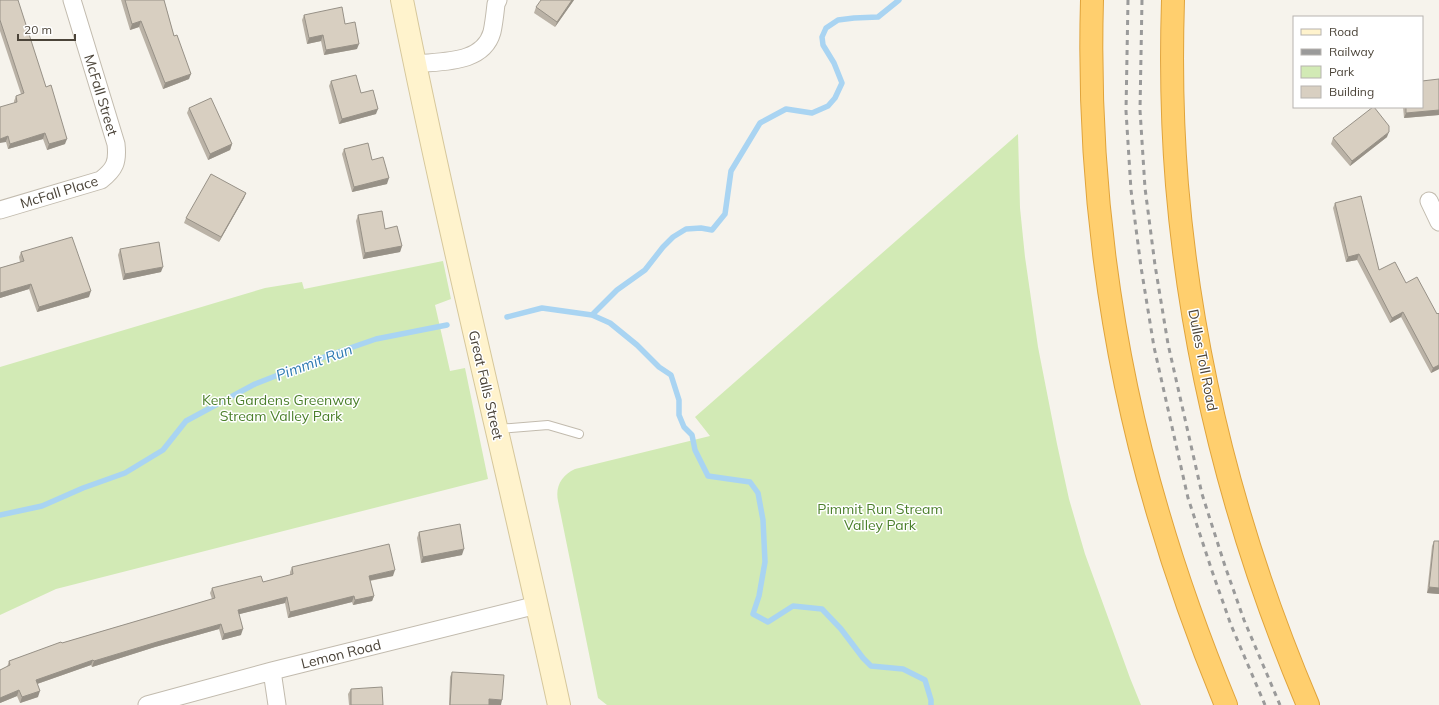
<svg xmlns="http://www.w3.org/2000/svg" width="1439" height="705" viewBox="0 0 1439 705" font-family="Mulish,sans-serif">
  <rect width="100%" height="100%" fill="#f6f3ec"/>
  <path fill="#d2eab5" d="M1018 134 1020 208 1025 257 1038 347 1057 444 1069 499 1085 554 1130 678 1141 705H607L598 698 558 501C555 486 562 475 575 469L710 436 695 417Z
    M443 261 451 299 435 305 450 371 465 368 488 479 56 589 0 615V367L265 288 302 282 304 289Z"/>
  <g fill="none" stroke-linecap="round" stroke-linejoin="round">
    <path stroke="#a9d4f2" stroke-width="5.5" d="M592 315 617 290 645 270 663 247 673 237 686 229 701 228 712 230 725 214 731 171 760 123 786 109 812 113 828 106 835 98 842 83 834 63 823 45 822 37 826 28 838 20 854 18 878 17 899 0
      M507 317 542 308 592 315 610 323 637 345 659 367 671 375 679 400V415L684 427 692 435 695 450 708 476 750 482 758 493 763 520 765 562 759 596 753 614 768 622 793 606 822 609 841 629 863 658 871 666 903 669 925 680 931 700V705
      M0 515 42 506 83 488 125 473 163 450 186 421 255 384 324 357 376 339 447 325"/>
    <g stroke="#c2bbae" stroke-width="10">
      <path id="service" d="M498 429 548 425 579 434"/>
    </g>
    <g stroke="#c2bbae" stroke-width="19">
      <path id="minor" d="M415 64C442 61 483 64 492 32 494 23 495 13 496 4L498 0
        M1429 201 1439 222
        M0 210 101 180C115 169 118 162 116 144L72 0
        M272 671 277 705
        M147 705 272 671 537 605"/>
    </g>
    <g stroke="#d6c79b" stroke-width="24">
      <path id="secondary" d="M402 0C449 236 508 470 559 705"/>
    </g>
    <g stroke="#e0a43c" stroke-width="24">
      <path id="motorway" d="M1092 0C1087 172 1109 348 1158 513 1177 578 1200 642 1226 705
        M1173 0C1171 62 1172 124 1177 185 1192 364 1238 540 1308 705"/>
    </g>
    <use href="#service" stroke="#fff" stroke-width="8"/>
    <use href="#minor" stroke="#fff" stroke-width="17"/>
    <use href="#secondary" stroke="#fff3cd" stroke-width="22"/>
    <use href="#motorway" stroke="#ffcf6e" stroke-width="22"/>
    <path stroke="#9a9a9a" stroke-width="3" stroke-dasharray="5 5" stroke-linecap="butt" d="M1128 0 1126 111 1131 190 1141 267 1154 347 1188 498 1212 571 1231 625 1265 705
      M1142 0 1140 110 1145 188 1155 265 1168 344 1202 494 1225 566 1244 620 1280 705"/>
  </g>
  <path fill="#bab2a6" d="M0 0 46 87 65 144 47 150 43 139 8 149 6 142 14 103V101L16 96 21 94 0 31Z
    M121 0H164L174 36 189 79 163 89 139 27 130 30Z
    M574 0 555 27 534 13 536 7Z
    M304 15 345 24 357 49 324 55 321 41 307 44 302 20Z
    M1439 79V115L1404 118 1403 107H1422Z
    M331 81 361 93 376 114 339 124 329 86Z
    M189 108 232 144 230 150 208 160 187 113Z
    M1387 137 1350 166 1331 144 1333 138Z
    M344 149 372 160 387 184 352 192 342 154Z
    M246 193 244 198 219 242 184 223 186 218Z
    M1335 203 1379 270 1406 283 1437 314H1439V369L1431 373 1401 317 1390 323 1357 260 1346 262 1333 208Z
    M358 215 385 229 402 246 400 252 363 259 356 221Z
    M120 249 161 272 123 280 118 255Z
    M21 252 89 297 37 312 29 289 0 298V268L20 262 19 257Z
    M419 532 462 555 421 563 417 538Z
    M1434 541 1439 594 1427 593 1432 546Z
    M292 567 393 576 370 581 374 596 372 601 353 605 352 602 288 618 285 603 239 614 241 635 222 640 219 629 155 647 92 667 91 665 37 684 38 697 20 703 17 696 0 703V670L7 667 9 661 62 643 212 599 210 593 212 588 263 582 290 575V572Z
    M452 672 501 705H449L450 677Z
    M351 689 383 705H349L348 694Z"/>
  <path fill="#979187" d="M572 0H574L555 27 557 22Z
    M141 21 139 27 130 30 132 24Z
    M323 35 321 41 307 44 309 38Z
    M359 44 357 49 324 55 326 50Z
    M191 74 189 79 163 89 165 83Z
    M378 109 376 114 339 124 342 119Z
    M1439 110V115L1404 118 1406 113Z
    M1389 132 1387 137 1350 166 1352 161Z
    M45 133 43 139 8 149 10 144Z
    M8 136 6 142 0 143V139Z
    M67 139 65 144 47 150 49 144Z
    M232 144 230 150 208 160 210 154Z
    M389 178 387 184 352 192 354 187Z
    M246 193 244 198 219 242 221 237Z
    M402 246 400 252 363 259 365 253Z
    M1359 254 1357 260 1346 262 1348 257Z
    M163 267 161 272 123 280 125 274Z
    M31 284 29 289 0 298V293Z
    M91 291 89 297 37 312 39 307Z
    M1403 312 1401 317 1390 323 1392 318Z
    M1439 365V369L1431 373 1433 368Z
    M464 549 462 555 421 563 423 557Z
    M395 570 393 576 367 581 369 576Z
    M1429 587 1439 588V594L1427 593Z
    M354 596 352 602 288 618 290 612Z
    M374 596 372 601 353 605 355 600Z
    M287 597 285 603 236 615 238 610Z
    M221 624 219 629 155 647 92 667 94 661 157 642Z
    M243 629 241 635 222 640 224 634Z
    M93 660 91 665 34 685 36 680Z
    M19 690 17 696 0 703V698Z
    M40 691 38 697 20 703 22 697Z
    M489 699 502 700 501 705H487Z"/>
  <path fill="#d8cfc1" stroke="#979187" d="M0 0H18L46 87 51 85 67 139 49 144 45 133 10 144 8 136 0 139V107L17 102 16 96 24 93 0 20Z
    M125 0H164L174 36 177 35 191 74 165 83 141 21 132 24Z
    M541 0H572L557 22 536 7Z
    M342 7 345 24 355 22 359 44 326 50 323 35 309 38 304 15Z
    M356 75 361 93 373 90 378 109 342 119 331 81Z
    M1439 79V110L1406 113V107H1422V81Z
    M211 98 232 144 210 154 189 108Z
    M1373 107H1374L1389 126V132L1352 161 1333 138Z
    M368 143 372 160 383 157 389 178 354 187 344 149Z
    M211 174 246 193 221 237 186 218Z
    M1361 196 1379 270 1395 262 1406 283 1417 277 1437 314 1438 313 1439 314V365L1433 368 1403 312 1392 318 1359 254 1348 257 1335 203Z
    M382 211 385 229 397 226 402 246 365 253 358 215Z
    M72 237 91 291 39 307 31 284 0 293V268L24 261 21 252Z
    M159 242 163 267 125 274 120 249Z
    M460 524 464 549 423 557 419 532Z
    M1434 541H1439V588L1429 587Z
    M389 544 395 570 369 576 374 596 355 600 354 596 290 612 287 597 238 610 243 629 224 634 221 624 157 642 94 661 93 660 36 680 40 691 22 697 19 690 0 698V670L10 665 9 661 61 642 62 643 215 598 212 588 261 576 263 582 293 574 292 567Z
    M452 672 504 675 502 700 489 699V705H450Z
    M382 687 383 705H351V689Z"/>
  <g text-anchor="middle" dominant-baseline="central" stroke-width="3" stroke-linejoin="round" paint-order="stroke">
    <g font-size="14" fill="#4b4439" stroke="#fff">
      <text transform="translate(101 95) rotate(73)">McFall Street</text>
      <text transform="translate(59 192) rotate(-17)">McFall Place</text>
      <text transform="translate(1203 360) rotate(79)">Dulles Toll Road</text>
      <text transform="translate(486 385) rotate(77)">Great Falls Street</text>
      <text transform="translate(341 654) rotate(-14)">Lemon Road</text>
    </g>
    <g font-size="14" fill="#4a7f2a" stroke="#fff">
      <text x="281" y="400">Kent Gardens Greenway<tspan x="281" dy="16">Stream Valley Park</tspan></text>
      <text x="880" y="509">Pimmit Run Stream<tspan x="880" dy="16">Valley Park</tspan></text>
    </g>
    <g font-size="15" font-style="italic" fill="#2e7ab2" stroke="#fff">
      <text transform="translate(314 362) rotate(-20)">Pimmit Run</text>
    </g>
  </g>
  <rect x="1293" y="16" width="130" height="92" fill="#ffffff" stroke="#b7b4b0"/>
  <rect x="1301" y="29" width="20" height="6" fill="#fff3cd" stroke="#b7b4b0"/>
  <text x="1329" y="36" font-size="12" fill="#4b4439">Road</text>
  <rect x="1301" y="49" width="20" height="6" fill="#9a9a9a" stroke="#b7b4b0"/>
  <text x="1329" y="56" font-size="12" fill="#4b4439">Railway</text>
  <rect x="1301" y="66" width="20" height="12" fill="#d2eab5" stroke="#b7b4b0"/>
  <text x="1329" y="76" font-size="12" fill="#4b4439">Park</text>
  <rect x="1301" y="86" width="20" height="12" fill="#d8cfc1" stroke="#b7b4b0"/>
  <text x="1329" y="96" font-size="12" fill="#4b4439">Building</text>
  <path d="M18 34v6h57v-6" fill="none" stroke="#4b4439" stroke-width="2"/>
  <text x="24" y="34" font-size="12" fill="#4b4439" stroke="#ffffff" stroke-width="3" paint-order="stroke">20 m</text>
</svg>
